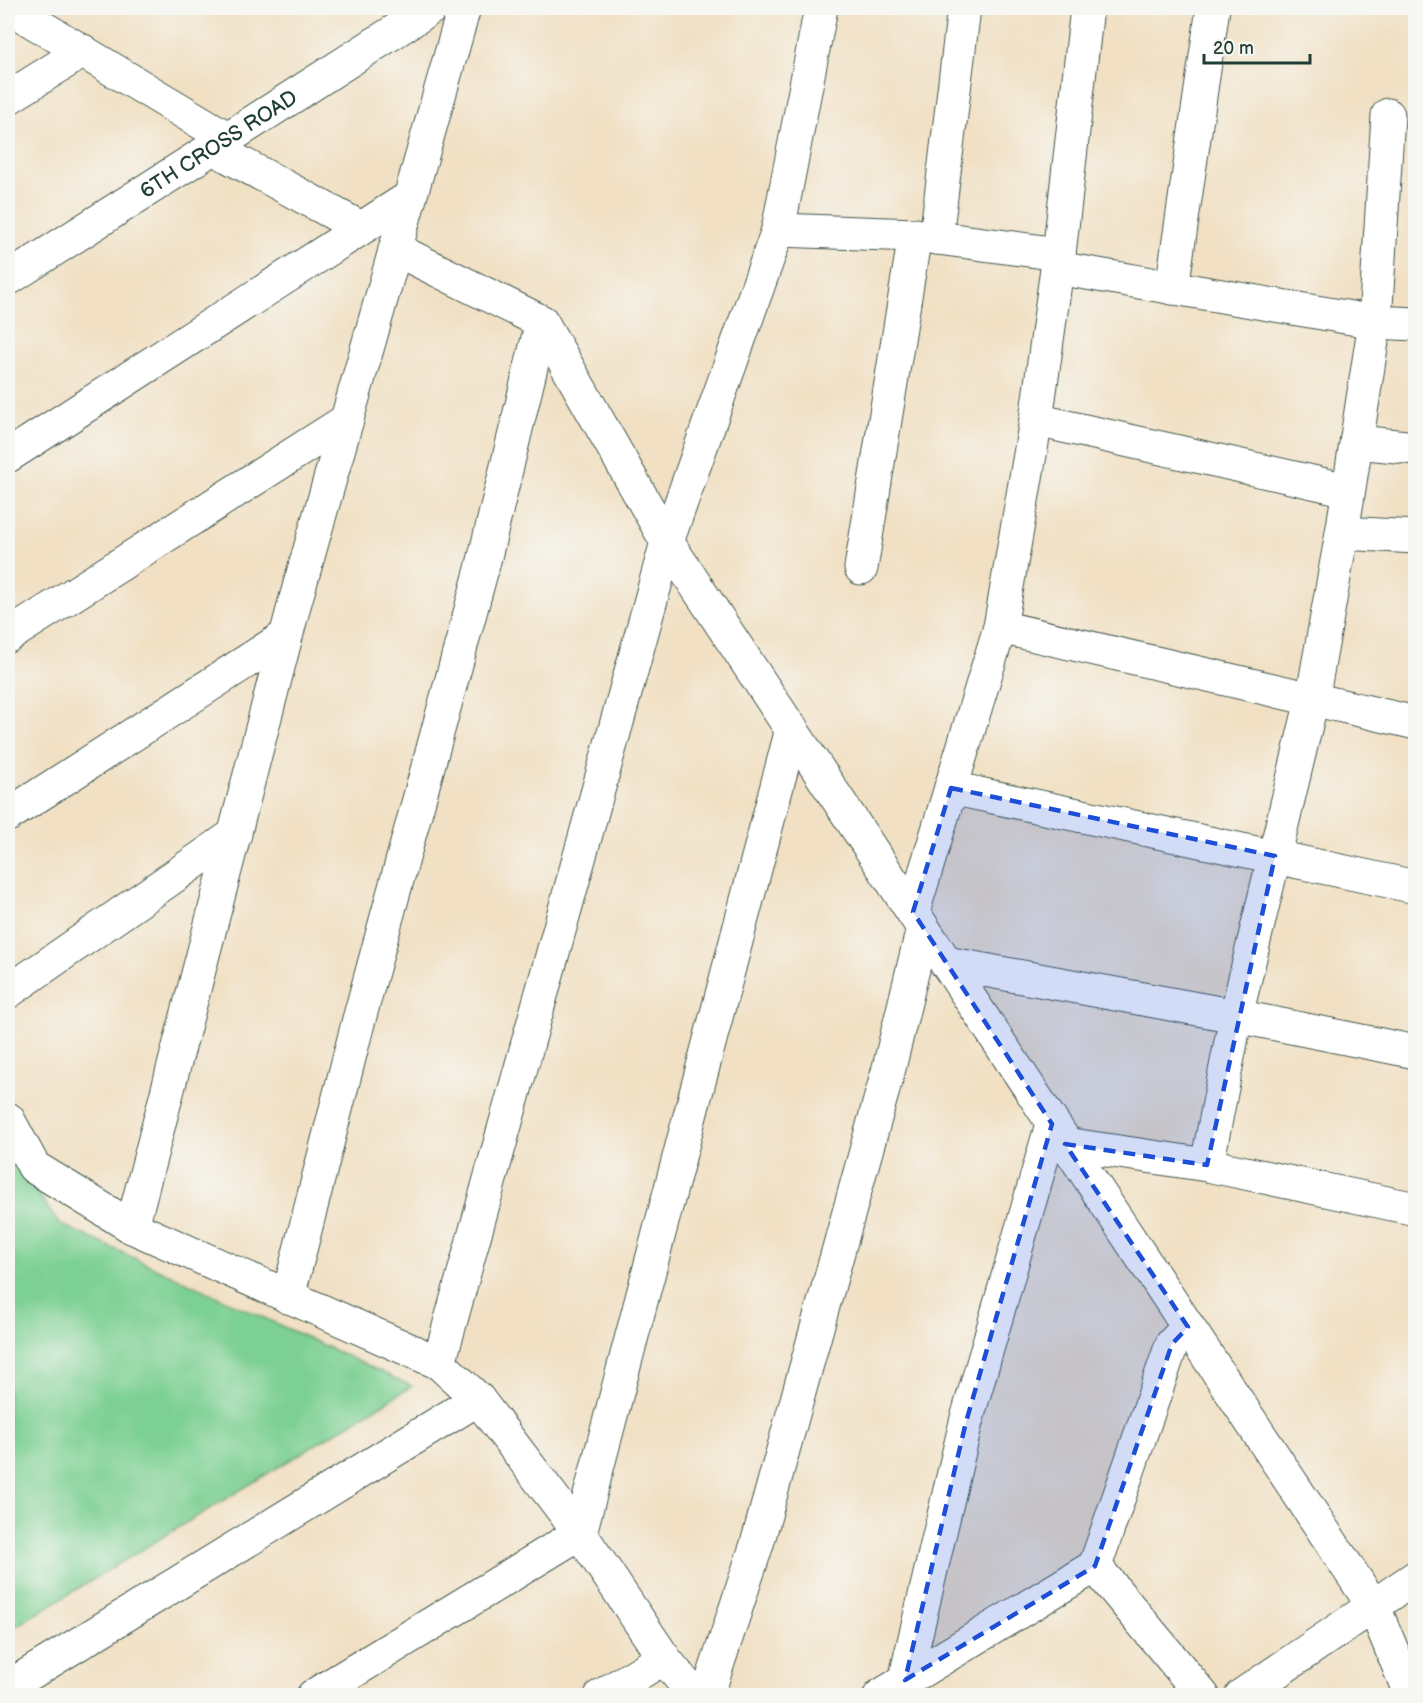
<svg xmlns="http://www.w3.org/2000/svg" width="1423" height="1703" viewBox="0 0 1423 1703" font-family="'Balsamiq Sans',sans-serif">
  <rect width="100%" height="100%" fill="#f6f6f2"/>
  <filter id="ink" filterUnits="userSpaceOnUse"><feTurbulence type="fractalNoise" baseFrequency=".0167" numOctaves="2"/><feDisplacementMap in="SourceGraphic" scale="12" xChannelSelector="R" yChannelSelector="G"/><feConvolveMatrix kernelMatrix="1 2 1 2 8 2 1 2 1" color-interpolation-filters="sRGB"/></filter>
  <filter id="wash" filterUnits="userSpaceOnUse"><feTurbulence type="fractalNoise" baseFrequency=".008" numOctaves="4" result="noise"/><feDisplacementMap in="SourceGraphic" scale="24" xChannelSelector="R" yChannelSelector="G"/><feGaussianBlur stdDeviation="1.35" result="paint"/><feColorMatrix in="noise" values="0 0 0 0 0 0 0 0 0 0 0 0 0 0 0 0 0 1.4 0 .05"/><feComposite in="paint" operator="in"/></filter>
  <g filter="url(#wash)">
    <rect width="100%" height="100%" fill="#f1e0c3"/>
    <path fill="#7dd093" stroke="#4e8664" stroke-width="1.5" d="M8 1148 58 1223 412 1386 8 1631Z"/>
  </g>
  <g filter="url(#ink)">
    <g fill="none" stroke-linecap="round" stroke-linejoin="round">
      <g stroke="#3e5549" stroke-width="35">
        <g id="street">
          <path d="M10 8 227 138"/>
          <path d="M8 98 83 51"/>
          <path d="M213 148 361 228"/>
          <path d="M778 230 915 235 1059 254"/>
          <path d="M936 238 964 8"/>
          <path d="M395 249 542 322 667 542 1374 1607 1411 1696"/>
          <path d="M1057 268 1375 322 1416 324"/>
          <path id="s1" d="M8 279 431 8"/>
          <path d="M1172 288 1213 8"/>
          <path d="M1036 420 1348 490"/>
          <path d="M1357 442 1416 448"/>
          <path d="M8 456 410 197"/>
          <path d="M1342 533 1416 537"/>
          <path d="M861 568 915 235"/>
          <path d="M1000 627 1416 723"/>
          <path d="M8 636 347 420"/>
          <path d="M951 788 1416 887"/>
          <path d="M8 815 286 636"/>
          <path d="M913 912 1000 627 1036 420 1059 254 1087 8"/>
          <path d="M946 963 1236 1016 1416 1052"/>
          <path d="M8 992 235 834"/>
          <path d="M8 1119 34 1167 132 1227 439 1363 478 1399 580 1533 664 1658 695 1696"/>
          <path d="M1065 1144 1207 1165 1416 1209"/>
          <path d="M1207 1165 1236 1016 1312 700 1342 533 1375 322 1388 115"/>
          <path d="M132 1227 295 602 464 8"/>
          <path d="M288 1297 358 1023 482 569 542 322"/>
          <path d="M1188 1327 1172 1344 1095 1566 1203 1696"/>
          <path d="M439 1363 667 542 778 230 821 8"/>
          <path d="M905 1680 966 1422 1052 1124"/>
          <path d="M8 1687 478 1399"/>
          <path d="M313 1696 580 1533 792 729"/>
          <path d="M601 1696 664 1658"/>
          <path d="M707 1696 757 1544 889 1068 923 928"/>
          <path d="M880 1696 1095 1566"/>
          <path d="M1241 1696 1416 1577"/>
        </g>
      </g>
      <use href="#street" stroke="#fff" stroke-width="33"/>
    </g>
  </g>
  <path fill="#1d4ed8" fill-opacity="0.2" stroke="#1d4ed8" stroke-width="4.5" stroke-dasharray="12 8" stroke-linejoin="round" d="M951 788 1275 856 1207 1165 1065 1144 1188 1327 1172 1344 1095 1566 905 1680 966 1422 1052 1124 913 912Z"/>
  <g text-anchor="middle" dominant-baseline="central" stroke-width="6" stroke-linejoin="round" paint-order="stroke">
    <g font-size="21" fill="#1f3d34" stroke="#f6f6f2">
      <text stroke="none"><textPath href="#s1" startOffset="250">6TH CROSS ROAD</textPath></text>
    </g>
  </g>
  <rect width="1423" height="1703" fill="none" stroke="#f6f6f2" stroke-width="30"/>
  <path d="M1204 54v9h106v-9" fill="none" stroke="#1f3d34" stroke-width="3"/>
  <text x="1213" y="54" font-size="18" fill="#1f3d34" stroke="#f6f6f2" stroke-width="4.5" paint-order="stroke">20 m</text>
</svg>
